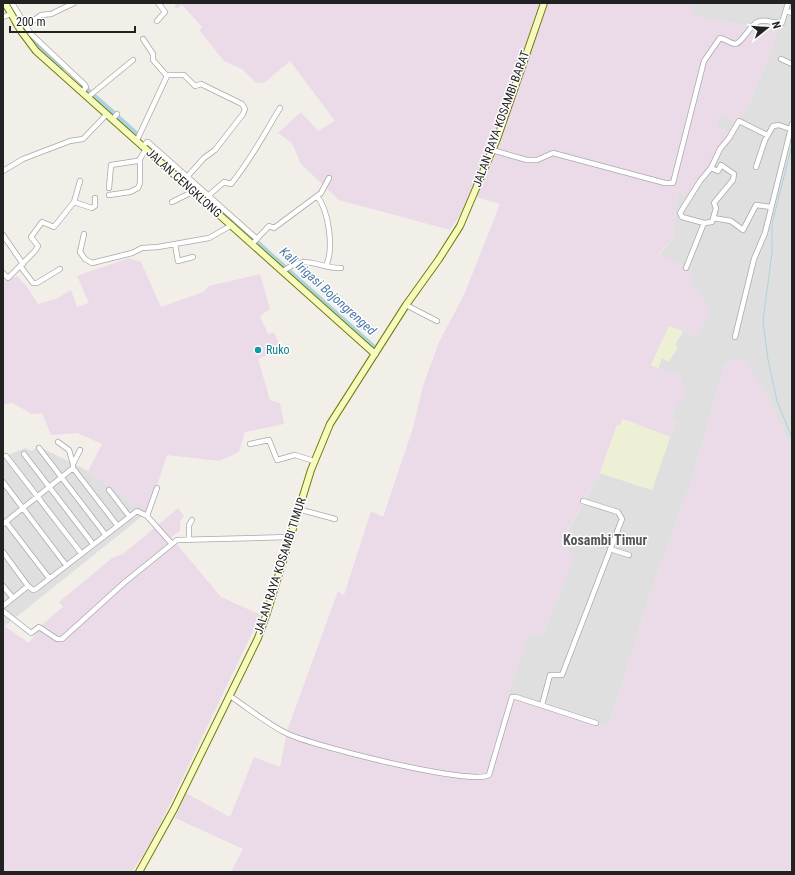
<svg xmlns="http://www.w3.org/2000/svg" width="795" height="875" viewBox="0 0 795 875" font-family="'Roboto Condensed',sans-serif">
  <rect width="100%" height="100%" fill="#f2efe9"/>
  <path fill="#e0dfdf" d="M693 3H792V450L768 397 746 362 733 359 724 367 691 483 654 583 608 728 508 694 530 632 542 636 575 556 567 551 562 541 600 473 652 490 676 420 671 418 677 403 679 383 682 377 658 368 662 358 668 362 678 348 674 345 683 331 697 337 696 286 693 289 685 267 659 255 673 238 678 191 690 199 706 174 729 133 716 126 720 113 745 112 770 55 779 23 763 19 748 26 717 21 691 14Z
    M38 446 88 471 145 514 5 626 3 625V457L25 448 32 451Z"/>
  <path fill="#ebdbe8" d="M177 3H693L692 14 717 21 748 26 763 19 779 22 770 55 745 112 737 123 720 113 716 126 729 132 706 174 690 199 678 192 673 238 659 254 685 267 693 280 691 283 693 288 696 286 711 310 697 337 669 326 651 365 682 377 679 383 687 388 680 404 677 403 671 417 676 419 670 437 623 419 620 426 617 425 600 473 562 540 569 544 568 551 576 555 542 636 530 633 508 694 608 728 654 583 691 483 724 367 733 359 746 361 768 397 792 450V872H231L243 849 175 818 186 793 230 817 254 757 280 767 287 731 338 591 344 595 371 511 383 517 413 428 423 386 439 342 464 295 500 204 473 196 450 230 339 200 301 164 292 143 278 133 301 112 318 131 335 121 290 61 265 82 256 83 242 69 224 61 199 30 202 27 182 5 177 9 174 6Z
    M129 258 141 262 161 307 203 292 209 286 260 274 270 309 260 316 268 334 274 332 281 349 258 359 270 400 280 403 284 424 245 432 239 452 219 461 167 455 154 494 145 514 88 471 102 444 77 433 51 435 42 413 32 414 11 402 3 406V281L17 276 27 287 38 304 56 299 71 290 77 307 89 303 77 276Z
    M178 508 184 516 180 522V531L171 537 221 597 261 615 153 839 132 872H3V625L29 643 43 624 63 607 59 602 112 558 123 554Z"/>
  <path fill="#eef0d5" d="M669 326 683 331 675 345 678 348 668 362 662 358 658 368 651 365Z
    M622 419 670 437 652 490 600 473 617 425 620 426Z"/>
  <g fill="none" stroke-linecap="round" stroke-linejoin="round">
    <path stroke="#aad3df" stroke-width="1" d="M792 145 772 224V252L763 321 768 360 777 401 792 438"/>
    <path stroke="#aad3df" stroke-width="4.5" d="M28 37 63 67
      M83 86 115 114
      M117 116 138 135
      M174 167 189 184
      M193 186 266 250
      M268 252 374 347"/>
    <g stroke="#a9a9a9" stroke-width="6">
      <path id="minor" d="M12 3 31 34 85 85 86 87 82 92
        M786 11 792 13
        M3 17 11 14
        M157 21 165 12 158 3
        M26 26 41 15 51 14 74 3
        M781 59 792 64
        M167 75H184L195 86 201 84 242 104 245 109 243 114 215 150 204 158 186 178
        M88 97 133 60
        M113 119 117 114
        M137 140 167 76 153 60V54L143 39
        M143 146 147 142H148L257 239
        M492 150 527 160H537L553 153 665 183H673L704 61 720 38C725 39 730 43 735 44 741 44 750 26 757 22 766 18 774 24 782 23L788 3
        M756 167 765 140 773 126 779 125 790 129
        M711 168 718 171 721 165 734 174 733 180 714 203 716 208 712 222 704 223 682 217 680 213 700 181 711 168 720 149 729 138 739 121 767 135
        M3 171 23 159 70 141 83 139 107 114
        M109 188 111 165 137 161 140 159 146 149
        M109 195 130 192 138 188 140 183V159
        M208 196 224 182 231 184C251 160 264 134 280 108
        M317 196C329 211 334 249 326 266
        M74 202 92 208 95 206V198
        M172 202 194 191
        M713 218 731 221 743 230 756 205 771 207
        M84 234 80 252 85 259 92 263 132 253 142 248 158 247 209 238 232 225
        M3 235 23 264
        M255 241 269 226 274 228 321 193 329 178
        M175 244 178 261 193 257
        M21 267 33 283H37L60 269
        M686 268 704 223
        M283 271C309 253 314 268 341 268
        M3 273 8 278 35 251 38 246 31 237 42 222 54 227 74 202 80 181
        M406 305 437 321
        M735 337 754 259 765 233 792 124
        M58 442 69 450 73 464
        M250 444 269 440 277 460 295 455 314 461
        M39 448 105 534
        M24 454 93 544
        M6 456 81 553
        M73 468 117 525
        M3 482 66 565
        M109 490 129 516
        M298 509 335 519
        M147 516 157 488
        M6 522 49 578
        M3 524 73 468V464L80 450
        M189 539V525L192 520
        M610 549 629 555
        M3 552 28 586 13 598 3 586
        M28 586 33 590 36 589 137 511 147 516 172 544
        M3 606 13 598
        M3 611 31 633 39 627 57 639H62L125 582 177 540 289 537
        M230 696C248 708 266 723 286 733 309 745 470 786 489 775L512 697H516L596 723
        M542 705 550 675H562L622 519 618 512 583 501"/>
    </g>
    <g stroke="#707d05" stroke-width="8">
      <path id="secondary" d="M5 3 21 31 36 51 375 354
        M139 872 174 809 258 638 266 616 311 470 330 424 406 305 439 259 460 226 497 139 544 3"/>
    </g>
    <use href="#minor" stroke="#fff" stroke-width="4.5"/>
    <use href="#secondary" stroke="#f7fabf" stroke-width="6"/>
  </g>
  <circle fill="#0f9aa8" stroke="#fff" stroke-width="1.5" cx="258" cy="350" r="4"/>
  <g text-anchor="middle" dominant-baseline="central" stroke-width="3" stroke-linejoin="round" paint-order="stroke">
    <g font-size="12" fill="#222" stroke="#fff">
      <text transform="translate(501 119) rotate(-70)">JALAN RAYA KOSAMBI BARAT</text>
      <text transform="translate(184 183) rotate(42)">JALAN CENGKLONG</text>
      <text transform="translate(280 566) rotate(-72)">JALAN RAYA KOSAMBI TIMUR</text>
    </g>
    <g font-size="12" fill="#0d838f" stroke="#fff" text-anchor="start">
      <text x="266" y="350">Ruko</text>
    </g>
    <g font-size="13" font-style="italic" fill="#4a7aab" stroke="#fff">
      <text transform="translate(328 291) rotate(42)">Kali Irigasi Bojongrenged</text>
    </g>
    <g font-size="14" font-weight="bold" fill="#555" stroke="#fff">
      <text x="605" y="540">Kosambi Timur</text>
    </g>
  </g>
  <rect width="795" height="875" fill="none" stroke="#222222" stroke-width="8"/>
  <g transform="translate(767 28) rotate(73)" stroke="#ffffff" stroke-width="3" paint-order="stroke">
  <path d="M0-3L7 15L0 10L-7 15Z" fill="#222222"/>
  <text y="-6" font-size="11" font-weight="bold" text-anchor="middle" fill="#222222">N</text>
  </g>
  <path d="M10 26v6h125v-6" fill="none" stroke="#222222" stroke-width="2"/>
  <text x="16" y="26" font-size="12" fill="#222222" stroke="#ffffff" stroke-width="3" paint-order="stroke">200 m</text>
</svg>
